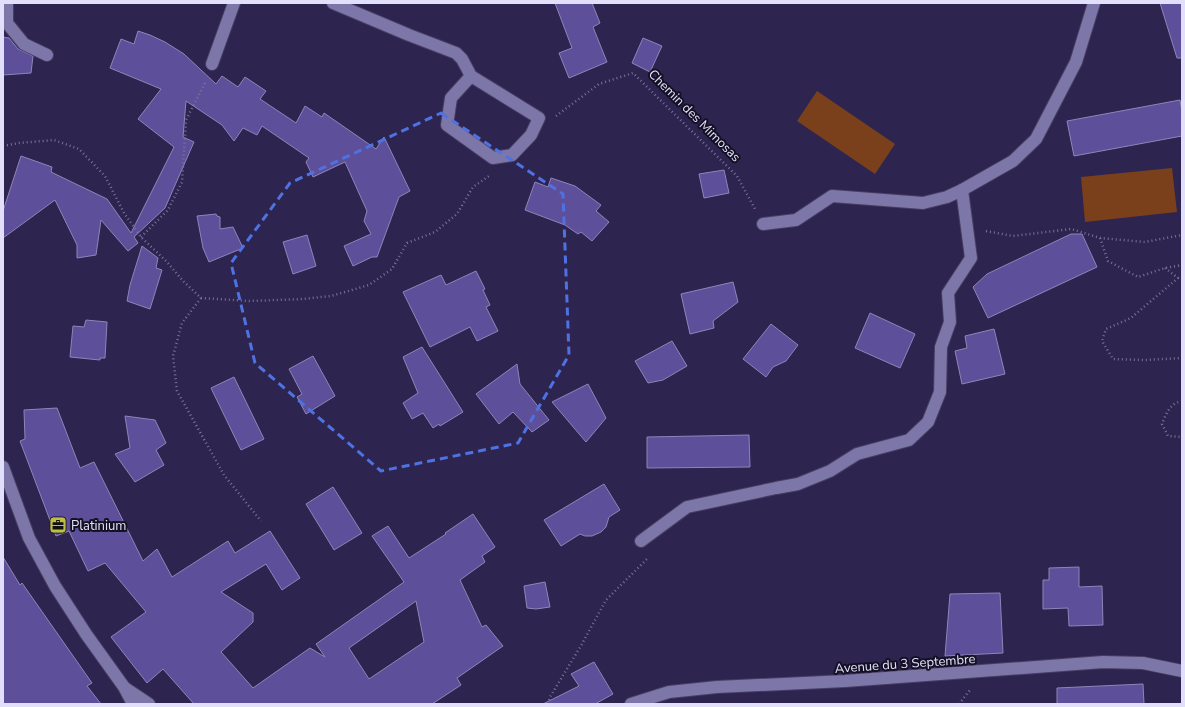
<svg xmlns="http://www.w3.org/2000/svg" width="1185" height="707" font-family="'Nunito Sans',sans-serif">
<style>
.green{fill:#7a401c}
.building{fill:#5e4f9a;stroke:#8d86b9;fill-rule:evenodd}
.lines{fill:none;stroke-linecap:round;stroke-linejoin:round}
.lane-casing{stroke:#473e63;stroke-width:14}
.street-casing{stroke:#473e63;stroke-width:14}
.secondary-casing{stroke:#473e63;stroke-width:14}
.path{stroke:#7a7498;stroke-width:2.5;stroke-dasharray:1 3;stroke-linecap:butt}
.lane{stroke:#7d76a8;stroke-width:12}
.street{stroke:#7d76a8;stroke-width:12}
.secondary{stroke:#7d76a8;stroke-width:12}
.marked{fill:none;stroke:#4e72e1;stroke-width:3;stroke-dasharray:8 5;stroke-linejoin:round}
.labels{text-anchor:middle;stroke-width:4;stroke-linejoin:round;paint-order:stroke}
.street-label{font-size:13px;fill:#e2dffb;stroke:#151124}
.poi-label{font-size:13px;fill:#e2dffb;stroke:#151124;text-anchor:start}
</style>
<rect width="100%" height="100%" fill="#2d244f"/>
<g class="green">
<polygon points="817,91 895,144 875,174 797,121"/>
<polygon points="1172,168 1177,212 1085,222 1081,177"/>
</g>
<g class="building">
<polygon points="555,3 592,3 600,23 593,27 607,62 569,78 559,53 572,48"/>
<polygon points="1160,3 1182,3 1182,58 1177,58"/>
<polygon points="138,31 150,35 165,42 184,54 216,84 222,76 238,87 245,77 266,91 260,99 296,123 305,106 322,117 324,113 376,149 384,137 410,191 399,197 377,257 372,257 353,266 344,246 371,234 364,221 367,211 345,162 313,177 306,162 309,158 262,126 257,135 243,128 234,141 222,125 186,101 183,137 194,142 165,208 134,237 138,243 128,251 101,220 96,255 77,258 77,245 55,200 3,238 3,211 21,156 52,167 51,172 107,199 131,233 174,147 138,119 161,89 110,68 121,39 134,44"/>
<polygon points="3,37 9,38 18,49 33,56 31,73 3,75"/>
<polygon points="643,38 662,46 650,72 632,63"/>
<polygon points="1180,100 1182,112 1182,136 1074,156 1067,121"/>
<polygon points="724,170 729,193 704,198 699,174"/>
<polygon points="551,178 575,186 601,205 596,211 609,222 592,241 581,232 578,234 565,225 525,210 535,182 548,187"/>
<polygon points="216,214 217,216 220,217 220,229 233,227 243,248 209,262 203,248 197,216"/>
<polygon points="1071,234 1082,234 1097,267 988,318 973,287 987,274"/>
<polygon points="307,235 316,266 293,274 283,242"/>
<polygon points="142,246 158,258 156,268 162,270 150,309 127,301 130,285"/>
<polygon points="476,271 485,289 483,290 490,305 486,307 498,331 477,341 470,327 430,347 403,292 441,275 446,285"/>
<polygon points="733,282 738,302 713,321 714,328 690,334 681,294"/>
<polygon points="870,313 915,334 900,368 855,348"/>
<polygon points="86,320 107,322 105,358 100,358 100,360 70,357 73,326 84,327"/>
<polygon points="771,324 798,345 786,361 773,367 766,377 743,359"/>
<polygon points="994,329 1005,374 962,384 955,351 967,348 965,336"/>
<polygon points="672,341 687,366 663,380 648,383 635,361"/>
<polygon points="422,347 463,412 440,426 439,424 433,428 423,413 412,419 403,403 418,393 403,357"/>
<polygon points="313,356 335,396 306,414 297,397 302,394 289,369"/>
<polygon points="517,364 520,384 549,420 532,432 513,412 499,424 476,394"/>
<polygon points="234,377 264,439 241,450 211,388"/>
<polygon points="588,384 606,418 586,442 552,402"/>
<path d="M57 408 80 468 94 462 143 561 157 549 172 577 228 541 235 553 270 531 300 578 282 590 266 564 221 592 253 613V622L221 652 253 688 310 648 325 657 316 644 404 582 372 536 388 526 409 558 446 534 445 533 473 514 495 547 482 556 485 562 460 580 482 627 486 625 503 646 457 678 461 685 432 704H194L163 669 147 683 111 637 146 612 105 563 88 571 69 531 56 536 20 441 25 439 24 410ZM416 601 424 642 369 679 349 648Z"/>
<polygon points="125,416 155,420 166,443 156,450 164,465 135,482 115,454 130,448"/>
<polygon points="749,435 750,467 647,468 647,437"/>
<polygon points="604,484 620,510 609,517 606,527 601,532 592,536 585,536 580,534 561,546 544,520"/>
<polygon points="333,487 362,533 334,550 306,504"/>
<polygon points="3,557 20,585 22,583 92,683 87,686 101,704 3,704"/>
<polygon points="1079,567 1079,587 1102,586 1103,625 1069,626 1068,608 1043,609 1043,580 1049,580 1049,568"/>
<polygon points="545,582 550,607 536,609 527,608 524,586"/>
<polygon points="1000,593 1003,653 945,656 950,594"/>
<polygon points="594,662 613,694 595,704 543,704 579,686 571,674"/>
<polygon points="1143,684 1144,704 1057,704 1057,688"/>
</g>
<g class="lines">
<g class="lane-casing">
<g id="lane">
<polyline points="7,3 7,23 24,44 47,55"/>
<polyline points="212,64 234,3"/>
<polyline points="763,224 796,220 832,196 923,203 947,197 962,190 1013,161 1036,139 1076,62 1094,3"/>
<polyline points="641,541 687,507 776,488 798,484 830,471 857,454 909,440 928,422 940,392 941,347 950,322 948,293 971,258 962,190"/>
</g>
</g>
<g class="street-casing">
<polyline id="street" points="333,3 409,35 456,53 462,59 471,76 539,118 531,135 512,155 493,158 447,125 451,98 471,76"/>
</g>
<g class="secondary-casing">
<g id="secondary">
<polyline points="3,467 29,538 55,586 86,634 124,687 133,704"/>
<polyline points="125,688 149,704"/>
<polyline points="631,704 669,692 717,687 845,681 1103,662 1143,663 1182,671"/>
</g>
</g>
<g class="path">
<polyline points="556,116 599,84 633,73 737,176 755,209"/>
<polyline points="3,146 19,143 54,140 79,149 105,176 124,213 141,237 167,262 184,282 201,298 249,301 303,299 331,296 369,285 392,269 407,243 435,232 457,214 473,187 489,176"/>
<polyline points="986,231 1013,236 1071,229 1100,238 1145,242 1182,235"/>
<polyline points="141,237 168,210 182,182 186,120 206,81"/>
<polyline points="1100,238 1108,261 1138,277 1165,268 1182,265"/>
<polyline points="1165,268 1178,278 1131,318 1106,329 1102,341 1113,359 1145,360 1182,358"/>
<polyline points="201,298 182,323 173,356 177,391 224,475 261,521"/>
<path d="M1182 401C1170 403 1166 414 1162 424L1168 436 1182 437"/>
<polyline points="548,704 550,697 582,644 606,600 647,559"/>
<polyline points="959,704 970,690"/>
</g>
<use href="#lane" class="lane"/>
<use href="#street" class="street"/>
<use href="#secondary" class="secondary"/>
</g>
<path class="marked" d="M441 113 563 194 569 355 518 443 381 471 255 363 231 263 290 183Z"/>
<defs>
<g id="office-square" transform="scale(0.9)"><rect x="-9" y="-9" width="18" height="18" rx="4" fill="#bdbf43" stroke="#151124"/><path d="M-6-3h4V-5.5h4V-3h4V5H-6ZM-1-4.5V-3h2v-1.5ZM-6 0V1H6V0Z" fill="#111"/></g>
</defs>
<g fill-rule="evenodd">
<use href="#office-square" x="58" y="525"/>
</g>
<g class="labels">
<g class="street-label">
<text transform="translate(695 115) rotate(45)" y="5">Chemin des Mimosas</text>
<text transform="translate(905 663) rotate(-4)" y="5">Avenue du 3 Septembre</text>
</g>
<g class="poi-label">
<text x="71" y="530">Platinium</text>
</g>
</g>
<rect width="1185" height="707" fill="none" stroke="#e2dffb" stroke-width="8"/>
</svg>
